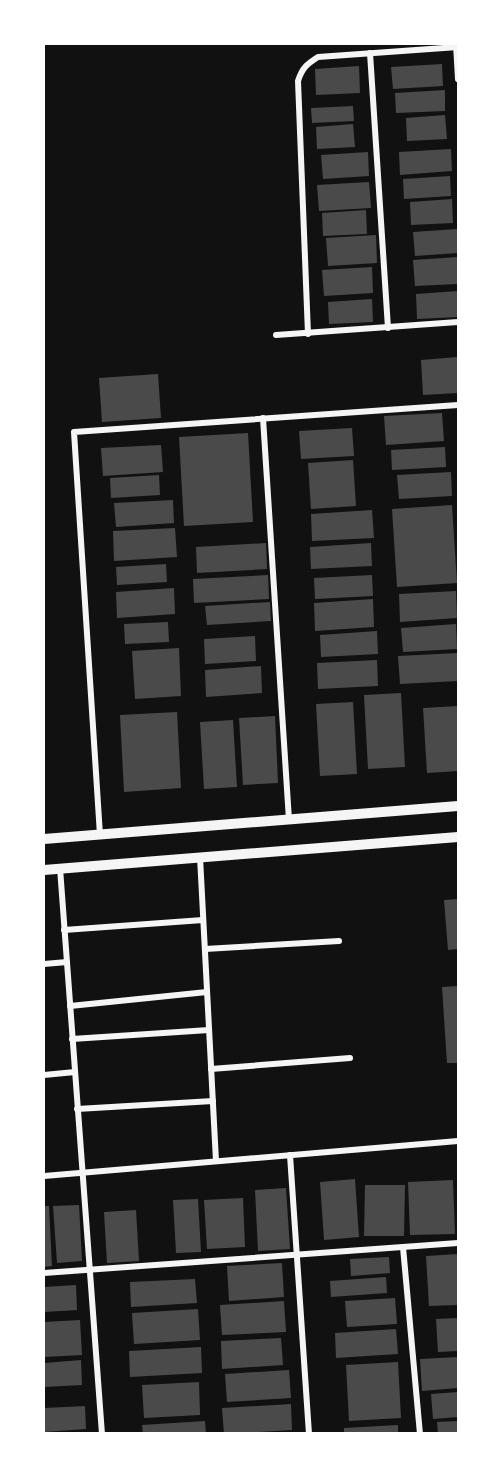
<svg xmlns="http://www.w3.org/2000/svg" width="502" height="1477" font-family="Literata,serif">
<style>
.building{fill:#4a4a4a}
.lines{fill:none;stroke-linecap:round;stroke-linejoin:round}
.minor{stroke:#f5f5f5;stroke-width:6}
.tertiary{stroke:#f5f5f5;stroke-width:10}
</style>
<rect width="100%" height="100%" fill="#111"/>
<g class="building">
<polygon points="442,64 443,86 393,89 391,67"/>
<polygon points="359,66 360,93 316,95 315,69"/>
<polygon points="445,90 445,111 396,113 395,93"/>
<polygon points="353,106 354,121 312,123 311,108"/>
<polygon points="445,115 447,139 407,141 406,118"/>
<polygon points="353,124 355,147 317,149 316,127"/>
<polygon points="451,149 452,171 400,175 399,152"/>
<polygon points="368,152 369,176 323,179 321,155"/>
<polygon points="450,176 451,196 404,199 403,179"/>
<polygon points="369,182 371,208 319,211 317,185"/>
<polygon points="452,199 453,223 411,225 410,202"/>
<polygon points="366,210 367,234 323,236 322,213"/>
<polygon points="457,229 458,253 415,256 413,232"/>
<polygon points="376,235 377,263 328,266 326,238"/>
<polygon points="458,257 458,284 415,286 413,260"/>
<polygon points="372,267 373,293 324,296 322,270"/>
<polygon points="458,291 458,317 417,319 416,294"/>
<polygon points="372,299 373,322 329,324 328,302"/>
<polygon points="458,357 458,393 423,395 421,360"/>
<polygon points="158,374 161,418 102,422 99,378"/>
<polygon points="442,413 444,441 386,445 384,416"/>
<polygon points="352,428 354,456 301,459 299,431"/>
<polygon points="248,433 253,522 184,526 179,437"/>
<polygon points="161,445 163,472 103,476 101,448"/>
<polygon points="445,447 446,467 392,470 391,450"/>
<polygon points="353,460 356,506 311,509 308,463"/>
<polygon points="451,472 452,496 399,499 397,475"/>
<polygon points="159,475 160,495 111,498 110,478"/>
<polygon points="173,500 174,523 116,527 114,503"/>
<polygon points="452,505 457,583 397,587 392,509"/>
<polygon points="372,510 374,538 312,541 311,514"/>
<polygon points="175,528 177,557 114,561 113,531"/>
<polygon points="266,543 267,569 197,573 196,547"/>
<polygon points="371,543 372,566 311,569 310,547"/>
<polygon points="166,564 167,582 117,585 116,567"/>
<polygon points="268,575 269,599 194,603 193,579"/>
<polygon points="372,575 373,596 315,599 314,578"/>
<polygon points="174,588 175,614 117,618 116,592"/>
<polygon points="456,591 457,618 400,622 399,594"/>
<polygon points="373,599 374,627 315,631 314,603"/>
<polygon points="270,602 271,621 207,625 205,606"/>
<polygon points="168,622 169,642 125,644 124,624"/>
<polygon points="456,624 457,649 403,652 401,628"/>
<polygon points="377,631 378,654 321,657 320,635"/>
<polygon points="255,636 256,661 205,664 204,639"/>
<polygon points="179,648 181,696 135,699 132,651"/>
<polygon points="458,653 458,681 400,684 398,656"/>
<polygon points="377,660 378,686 318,689 317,663"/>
<polygon points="261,666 262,693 206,697 205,670"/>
<polygon points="401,693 405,767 368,769 364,695"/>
<polygon points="353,702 357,774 320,776 316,704"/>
<polygon points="458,706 458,771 427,773 423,708"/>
<polygon points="177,712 181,788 124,792 120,715"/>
<polygon points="275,716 278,783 243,785 239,718"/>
<polygon points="233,720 237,787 204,789 200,722"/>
<polygon points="458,899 458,949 448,950 444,900"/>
<polygon points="458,986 458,1063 447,1063 442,987"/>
<polygon points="355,1179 359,1237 324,1240 320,1182"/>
<polygon points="453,1180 455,1234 410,1235 408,1182"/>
<polygon points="365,1185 405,1185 404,1236 364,1236"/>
<polygon points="286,1188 290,1249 258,1251 255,1190"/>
<polygon points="243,1198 245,1247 207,1249 204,1200"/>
<polygon points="198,1199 201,1252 176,1253 173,1200"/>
<polygon points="79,1205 82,1261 57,1263 53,1206"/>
<polygon points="44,1206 49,1206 52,1266 44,1267"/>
<polygon points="136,1210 139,1261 107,1263 104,1212"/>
<polygon points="458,1254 458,1305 429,1306 426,1256"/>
<polygon points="389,1257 390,1273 351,1276 350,1259"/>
<polygon points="282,1263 284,1297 229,1301 227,1266"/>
<polygon points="386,1277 387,1293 331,1297 330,1281"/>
<polygon points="195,1279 197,1303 131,1307 130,1282"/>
<polygon points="76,1285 77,1310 44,1312 44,1287"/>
<polygon points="395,1298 397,1324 347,1327 345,1301"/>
<polygon points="284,1301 286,1332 222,1335 220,1305"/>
<polygon points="198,1309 200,1340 134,1344 132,1313"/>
<polygon points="458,1318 458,1351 438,1352 436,1319"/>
<polygon points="80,1320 82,1355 44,1357 44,1322"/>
<polygon points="396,1329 398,1354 336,1358 335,1333"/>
<polygon points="281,1338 283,1365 222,1369 221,1341"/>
<polygon points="201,1347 202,1373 130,1377 129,1351"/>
<polygon points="458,1357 458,1388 422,1391 420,1359"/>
<polygon points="81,1360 82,1385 44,1387 44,1363"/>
<polygon points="398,1362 401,1418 349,1421 346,1365"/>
<polygon points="289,1370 291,1398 227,1402 225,1374"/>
<polygon points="199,1382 200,1415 144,1418 142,1385"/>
<polygon points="458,1392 458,1417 433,1419 431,1394"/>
<polygon points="291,1404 292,1430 224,1434 222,1408"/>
<polygon points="85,1406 86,1429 44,1432 44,1408"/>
<polygon points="205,1421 206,1434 143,1434 142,1425"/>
<polygon points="458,1421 458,1434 438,1434 437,1422"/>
<polygon points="398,1425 398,1434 344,1434 344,1428"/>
</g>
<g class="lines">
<g class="minor">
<polyline points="456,44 458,79"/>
<polyline points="370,53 388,328"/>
<path d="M308 334 298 81C302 68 307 64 318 57L458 47"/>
<polyline points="276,335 458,322"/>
<polyline points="263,418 289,820"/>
<polyline points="100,835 74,432 458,405"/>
<polyline points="200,857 216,1161"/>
<polyline points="60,868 102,1434"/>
<polyline points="64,930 203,920"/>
<polyline points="205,949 339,941"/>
<polyline points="44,964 67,962"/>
<polyline points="70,1006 207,992"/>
<polyline points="72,1039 209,1030"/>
<polyline points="211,1069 350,1058"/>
<polyline points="44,1075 75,1072"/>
<polyline points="77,1109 213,1101"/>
<polyline points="290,1155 309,1434"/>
<polyline points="44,1176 458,1141"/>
<polyline points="403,1247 420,1434"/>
<polyline points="44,1273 458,1243"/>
</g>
<g class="tertiary">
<polyline points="44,839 458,806"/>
<polyline points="44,870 458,837"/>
</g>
</g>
<rect width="502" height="1477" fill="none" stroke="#ffffff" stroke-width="90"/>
</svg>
